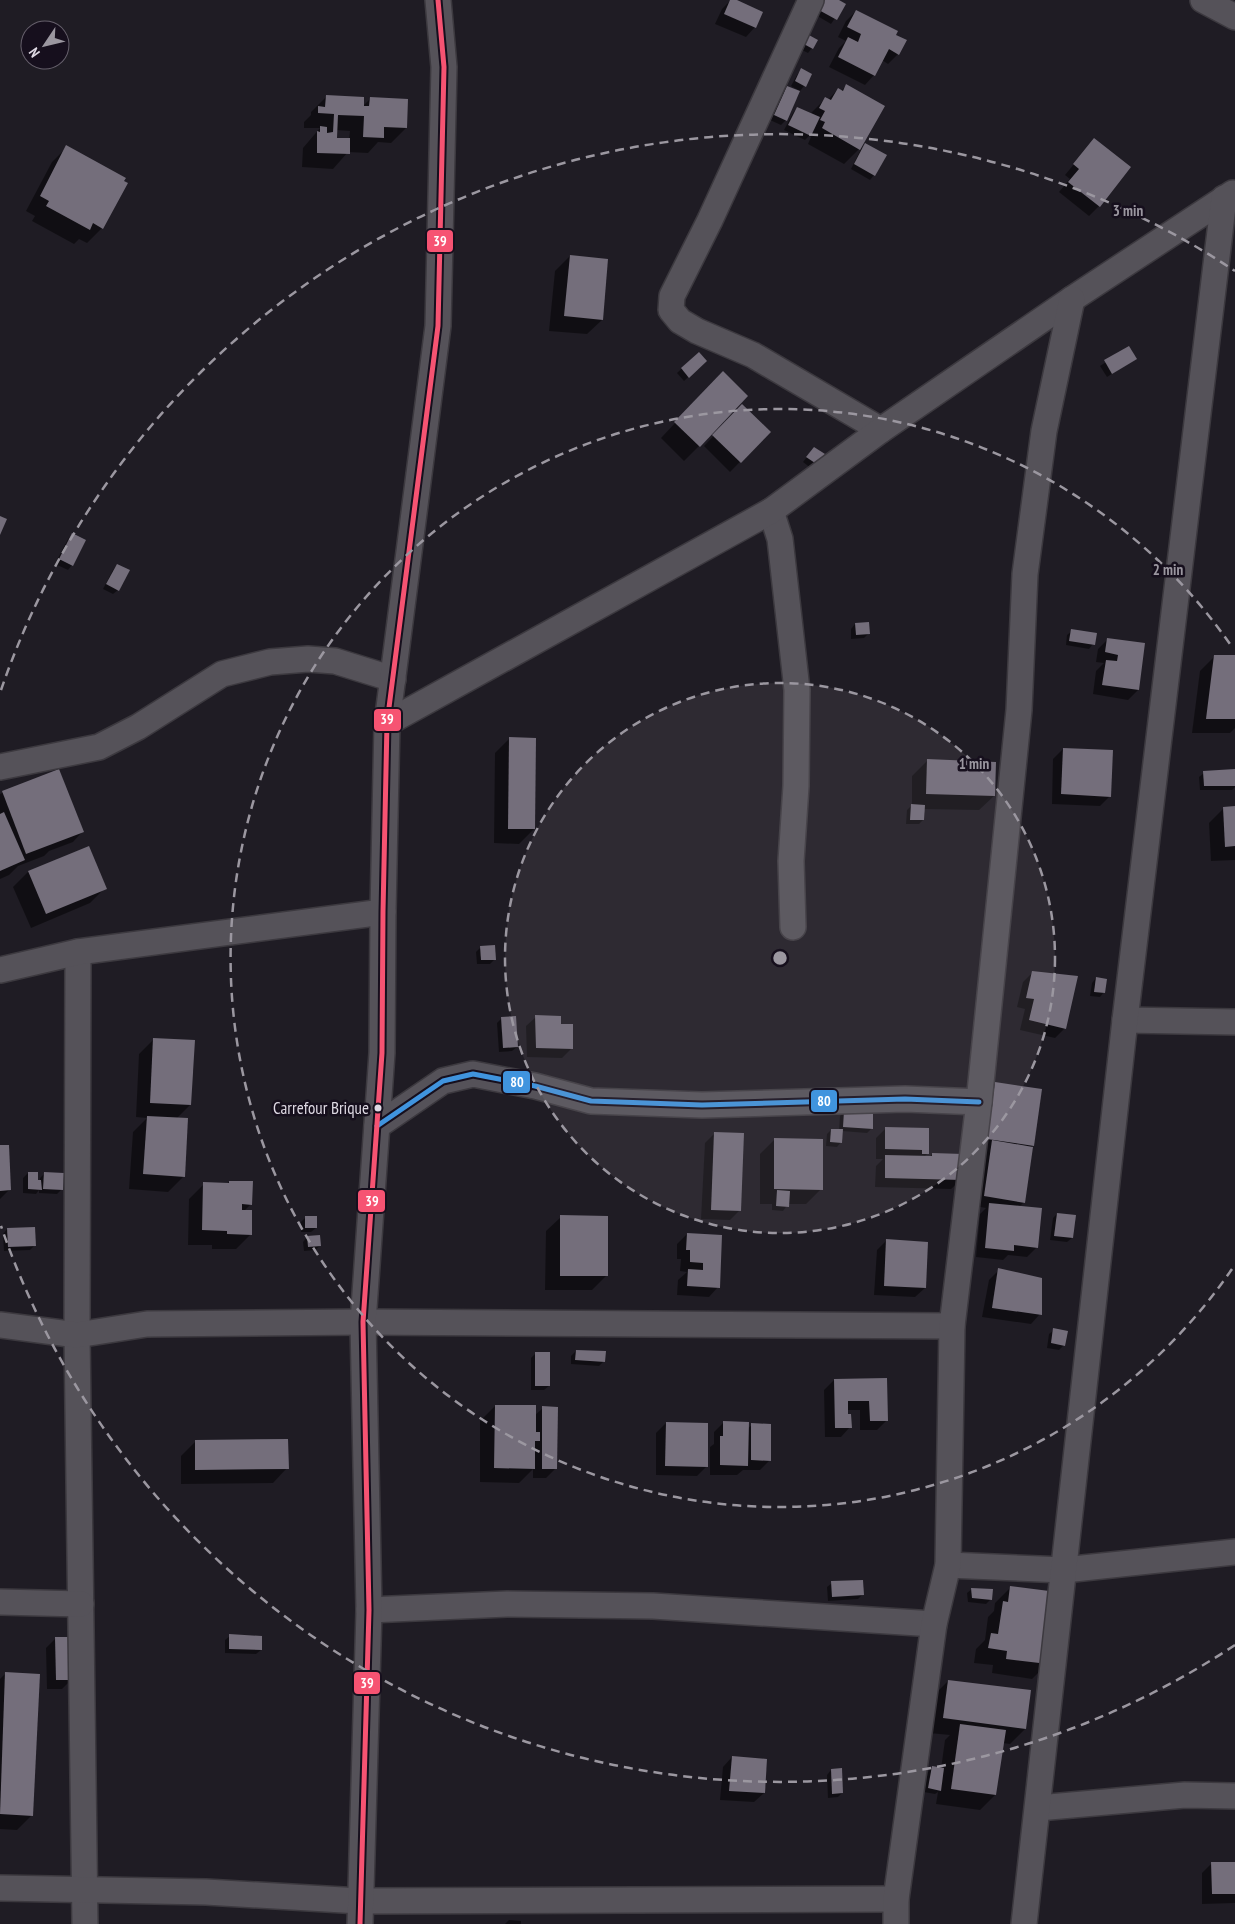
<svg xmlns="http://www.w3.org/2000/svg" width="1235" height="1924" font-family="'PT Sans Narrow',sans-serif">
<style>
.shadow{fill:#0007;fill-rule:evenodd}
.building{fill:#746e7b}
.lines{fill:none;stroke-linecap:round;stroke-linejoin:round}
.street-casing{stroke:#3c393f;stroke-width:28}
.street{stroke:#555259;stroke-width:25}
.bus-1-casing{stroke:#160f1d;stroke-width:9}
.bus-2-casing{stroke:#160f1d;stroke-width:9}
.bus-1{stroke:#4094de;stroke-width:5}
.bus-2{stroke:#f65372;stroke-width:5}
.ring{fill:none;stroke:#9b97a0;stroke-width:2.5;stroke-dasharray:9 6}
.bus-dot{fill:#ded9e3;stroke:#160f1d;stroke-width:2}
.labels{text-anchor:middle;stroke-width:5;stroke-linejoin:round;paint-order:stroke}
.bus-label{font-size:17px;fill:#ded9e3;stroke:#160f1d;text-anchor:end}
.centre{fill:#9b97a0;stroke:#160f1d;stroke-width:2.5}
.ring-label{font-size:15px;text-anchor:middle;font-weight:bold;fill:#9b97a0;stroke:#160f1d;stroke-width:5;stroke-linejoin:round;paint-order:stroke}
.line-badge{stroke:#160f1d;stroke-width:2}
.badge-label{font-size:14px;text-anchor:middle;font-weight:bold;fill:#fff}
</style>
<rect width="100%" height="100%" fill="#1f1c24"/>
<g class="shadow">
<polygon points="731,0 734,0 755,27 746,37 715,24 722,9"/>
<polygon points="836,0 844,5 831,24 814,14"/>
<polygon points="856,11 895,35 898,54 888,64 882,60 874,75 865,85 829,67 839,48 846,41 838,37 846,21"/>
<polygon points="803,40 812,48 808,53 798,48"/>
<polygon points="801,70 804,86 800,91 791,86 797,75"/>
<polygon points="846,86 859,149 844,164 808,144 811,137 809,136 805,140 784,130 793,113 797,108 811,113 825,99 828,100 838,89 841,91"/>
<polygon points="787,87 786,120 781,125 770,120 782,92"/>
<path d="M326 97 363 106 370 99 406 128 391 143 378 142 368 153 348 152 333 169 302 167 303 148 320 128H304V122L311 115V112ZM336 130 350 131 349 140 336 139Z"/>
<polygon points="1094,140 1099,206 1089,216 1059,192 1070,179 1065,175"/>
<polygon points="866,145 874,175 870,180 851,169 861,149"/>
<polygon points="67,147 102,228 87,243 79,239 74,244 32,221 35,216 26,211 52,162"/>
<polygon points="570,256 602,320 587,334 549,331 555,271"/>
<polygon points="1129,347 1135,359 1107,377 1100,366"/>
<polygon points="698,353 706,361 684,381 677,373"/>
<polygon points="708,388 699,446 684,461 661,438"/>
<polygon points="742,406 769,432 730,472 704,446"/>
<polygon points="814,448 823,455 812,469 803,462"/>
<polygon points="72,534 72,565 68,570 55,564 68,539"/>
<polygon points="117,565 118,590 113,594 103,589 113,570"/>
<polygon points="855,624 869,633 864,638 851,639 851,629"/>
<polygon points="1072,631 1093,644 1089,649 1066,645 1067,635"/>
<polygon points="1108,639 1144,644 1138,690 1128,700 1093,694 1096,671 1104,663 1096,662 1098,649"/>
<polygon points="1215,656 1235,656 1235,728 1230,733 1192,733 1200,671"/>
<polygon points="510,738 534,829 519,844 494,843 495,753"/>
<polygon points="1063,749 1110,796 1100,806 1052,804 1053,759"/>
<polygon points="927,761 994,796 979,810 924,809 923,820 919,824 906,824 907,810 912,805 912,776"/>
<polygon points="1235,771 1235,787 1232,790 1200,790 1199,777 1204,773"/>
<polygon points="36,779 82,832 73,842 49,851 44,856 18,866 9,875 0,879 0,794"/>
<polygon points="1235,807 1235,860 1211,861 1209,823 1224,808"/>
<polygon points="88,847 105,888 90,903 31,928 13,887 28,872"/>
<polygon points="481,947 495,959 490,964 477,964 476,952"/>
<polygon points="1032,973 1065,1028 1055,1038 1020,1030 1025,1009 1017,1007 1023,982"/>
<polygon points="1096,978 1104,992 1100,997 1090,996 1092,983"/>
<polygon points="536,1017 560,1025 572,1048 562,1058 527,1057 526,1026"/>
<polygon points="502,1018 517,1047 512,1051 499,1052 497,1023"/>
<polygon points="154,1039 190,1105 176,1119 183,1177 168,1192 129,1189 133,1132 147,1118 136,1117 139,1054"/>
<polygon points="996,1083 1033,1145 1031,1148 1024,1202 1019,1207 1037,1247 1027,1257 1008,1255 1003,1260 976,1257 980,1214 986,1208 975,1206 981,1098"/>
<polygon points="844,1112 872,1128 867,1133 842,1131 841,1142 837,1147 826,1146 827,1134 831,1130 839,1130 840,1116"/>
<polygon points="886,1128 928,1153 924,1157 929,1158 932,1154 961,1180 951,1189 875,1187 876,1166 883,1159 876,1159 876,1138"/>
<polygon points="715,1133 739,1211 730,1220 701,1219 705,1143"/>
<polygon points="775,1139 821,1189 806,1204 788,1204 783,1211 772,1210 772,1204 760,1204 760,1154"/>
<polygon points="0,1146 9,1190 0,1199"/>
<polygon points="28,1173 37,1181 40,1181 40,1178 45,1173 61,1190 57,1194 39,1193 39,1190 36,1194 23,1193 23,1178"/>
<polygon points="229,1182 251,1204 244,1211 251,1234 236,1249 212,1249 212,1245 188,1245 189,1199 204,1184 227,1184"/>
<polygon points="1057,1214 1072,1238 1067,1242 1050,1240 1053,1218"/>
<polygon points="306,1217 316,1228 311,1232 301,1232 301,1222"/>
<polygon points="561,1217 607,1275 592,1290 545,1290 546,1231"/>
<polygon points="7,1229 35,1245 30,1250 4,1251 3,1234"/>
<polygon points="687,1234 718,1287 709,1297 677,1295 678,1280 687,1272 680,1271 681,1259 677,1259 677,1244"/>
<polygon points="307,1237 320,1246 315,1250 304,1251 303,1242"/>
<polygon points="886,1241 925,1288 915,1297 874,1295 877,1250"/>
<polygon points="999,1270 1040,1314 1031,1324 982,1317 989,1280"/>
<polygon points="1054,1330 1064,1345 1059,1350 1047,1348 1049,1334"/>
<polygon points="576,1351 604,1361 599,1366 571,1364 571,1356"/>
<polygon points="536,1353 549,1386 544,1390 531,1390 531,1358"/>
<polygon points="886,1379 887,1420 877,1430 860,1430 860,1410 847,1410 850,1427 841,1437 825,1437 824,1390 834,1380"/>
<polygon points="495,1406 534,1416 543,1408 556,1468 546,1478 533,1478 533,1469 519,1483 480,1482 480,1421"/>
<polygon points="666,1423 707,1466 697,1476 656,1475 656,1433"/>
<polygon points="723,1423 747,1429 752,1425 770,1460 760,1470 743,1470 737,1475 710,1475 710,1447 714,1444 714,1432"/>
<polygon points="195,1442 287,1468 273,1483 181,1484 181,1456"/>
<polygon points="832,1583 862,1595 858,1599 828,1601 827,1587"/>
<polygon points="1010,1588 1047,1664 1032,1679 992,1673 993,1665 974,1663 976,1649 985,1640 988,1617 994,1611 995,1603"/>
<polygon points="972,1589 991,1599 986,1604 968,1602 967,1593"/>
<polygon points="230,1636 261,1650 256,1654 225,1653 225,1640"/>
<polygon points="56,1638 72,1679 62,1689 47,1689 46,1648"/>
<polygon points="6,1673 32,1815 17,1830 0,1829 0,1679"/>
<polygon points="948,1681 1025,1729 1010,1744 1003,1743 995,1795 980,1810 936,1804 938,1792 935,1794 924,1792 928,1772 932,1767 941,1769 945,1740 950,1735 929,1733 933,1696"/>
<polygon points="732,1757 764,1793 754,1802 720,1800 723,1767"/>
<polygon points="831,1770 842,1793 838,1797 828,1798 827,1775"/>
<polygon points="1212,1863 1235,1863 1235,1903 1202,1904 1202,1873"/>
<polygon points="509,1920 521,1921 521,1924 505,1924"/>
</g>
<g class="building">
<polygon points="730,0 737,0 763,12 756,28 724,14"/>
<polygon points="823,0 839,0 846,4 837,20 817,9"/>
<polygon points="856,10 898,31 896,35 907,40 899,55 889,49 875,76 838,57 848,37 858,42 861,34 847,27"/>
<polygon points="807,34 818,40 813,49 802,43"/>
<polygon points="801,68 812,74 806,87 795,81"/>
<polygon points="846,84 885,106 860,150 822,128 825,122 820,120 825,111 819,108 825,97 831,100 838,88 843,91"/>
<polygon points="787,86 800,91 787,121 774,115"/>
<polygon points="326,95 364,97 364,106 369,106 370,97 408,99 407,128 384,127 384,138 363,137 364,116 338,115 337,138 350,138 350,154 317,153 317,131 320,132 320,126 327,127 327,133 333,132 334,114 318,113 318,106 325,107"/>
<polygon points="797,107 820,117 811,136 788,125"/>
<polygon points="1094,138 1131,167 1100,207 1068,182 1079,169 1073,164"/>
<polygon points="865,143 887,155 875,176 854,164"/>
<polygon points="66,145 126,178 124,181 128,183 103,229 93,223 90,230 46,206 49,201 40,196"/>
<polygon points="570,255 608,259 603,320 564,316"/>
<polygon points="1129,346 1137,359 1112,374 1104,360"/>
<polygon points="699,352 707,361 689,378 681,368"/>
<polygon points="723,371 748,396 700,447 674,422"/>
<polygon points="742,404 771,432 741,463 712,435"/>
<polygon points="814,447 825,454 818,465 806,457"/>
<polygon points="0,516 7,519 0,535"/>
<polygon points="72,533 86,540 73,566 59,559"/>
<polygon points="117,564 130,570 119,591 106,584"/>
<polygon points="869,622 870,634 856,635 855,623"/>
<polygon points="1071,629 1097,633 1095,645 1069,641"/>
<polygon points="1107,638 1145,643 1139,690 1102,685 1106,660 1117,661 1118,655 1105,652"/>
<polygon points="1214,655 1235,655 1235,719 1206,719"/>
<polygon points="509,737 536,738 535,829 508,829"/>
<polygon points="1063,748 1113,750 1111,797 1061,794"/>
<polygon points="927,759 996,762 995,796 926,794"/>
<polygon points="59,769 84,832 26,854 2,791"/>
<polygon points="1235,769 1235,786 1204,786 1203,771"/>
<polygon points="911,804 925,805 924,820 910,820"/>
<polygon points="1235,806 1235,846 1225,847 1223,807"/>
<polygon points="4,812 25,860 0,871 0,814"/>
<polygon points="89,846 107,889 46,914 28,871"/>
<polygon points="495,945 496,960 481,960 480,946"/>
<polygon points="1032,971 1078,976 1066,1029 1029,1020 1034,999 1026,998"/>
<polygon points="1096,977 1107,979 1105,993 1094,992"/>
<polygon points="535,1015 561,1016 561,1024 573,1024 573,1049 536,1048"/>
<polygon points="516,1016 518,1047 503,1048 501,1017"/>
<polygon points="153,1038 195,1040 191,1105 150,1103"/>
<polygon points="995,1082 1042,1089 1034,1146 987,1139"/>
<polygon points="844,1111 873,1112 873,1129 843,1127"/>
<polygon points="147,1116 188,1118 185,1177 143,1174"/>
<polygon points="885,1127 929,1128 929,1154 922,1154 922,1150 885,1149"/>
<polygon points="831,1129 843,1129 842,1143 830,1142"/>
<polygon points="714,1132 744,1133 741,1211 711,1210"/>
<polygon points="774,1138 823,1139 823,1190 774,1189"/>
<polygon points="992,1140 1033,1147 1025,1203 984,1196"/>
<polygon points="0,1145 9,1145 11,1190 0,1191"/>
<polygon points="932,1153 963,1154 962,1180 885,1178 885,1155 932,1156"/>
<polygon points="28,1172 38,1172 38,1180 41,1180 42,1190 28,1189"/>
<polygon points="44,1172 64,1173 63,1190 43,1189"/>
<polygon points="229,1181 253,1181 252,1205 242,1204 242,1210 252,1210 252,1235 227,1234 227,1231 202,1230 203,1182 229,1183"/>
<polygon points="777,1190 790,1191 789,1207 776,1206"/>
<polygon points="989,1203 1042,1208 1038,1248 1014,1245 1014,1251 985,1248"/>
<polygon points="1057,1213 1076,1215 1073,1238 1054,1236"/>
<polygon points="560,1215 608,1216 608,1276 560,1276"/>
<rect x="305" y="1216" width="12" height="12"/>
<polygon points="35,1227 36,1246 8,1247 7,1228"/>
<polygon points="687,1233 722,1235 720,1288 687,1286 688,1269 703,1270 703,1263 690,1262 690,1250 686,1250"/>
<polygon points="320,1235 321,1246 308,1247 307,1236"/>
<polygon points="886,1239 928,1242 926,1288 884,1286"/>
<polygon points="998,1268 1042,1278 1042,1315 992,1308"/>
<polygon points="1053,1328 1068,1331 1065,1346 1051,1343"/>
<polygon points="576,1350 606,1351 605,1362 575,1360"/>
<rect x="535" y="1352" width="15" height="34"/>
<polygon points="887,1378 888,1421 870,1421 869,1401 848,1401 848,1414 851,1414 852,1428 835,1428 834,1379"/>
<polygon points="495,1405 536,1405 536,1432 540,1432 540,1441 535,1441 535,1469 494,1468"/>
<polygon points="542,1406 558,1407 557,1469 542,1469"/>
<polygon points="723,1421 749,1422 748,1466 720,1465 720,1436 723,1436"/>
<polygon points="666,1422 708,1423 708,1467 665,1466"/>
<polygon points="751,1423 771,1424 771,1461 751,1460"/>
<polygon points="288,1439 289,1469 195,1470 195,1440"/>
<polygon points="863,1580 864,1595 832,1597 831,1581"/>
<polygon points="1010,1586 1057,1592 1048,1664 1006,1659 1007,1651 988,1648 991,1633 998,1634 1003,1601 1008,1602"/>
<polygon points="971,1588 993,1589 992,1600 972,1598"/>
<polygon points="229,1634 262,1636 262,1650 229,1649"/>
<polygon points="55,1637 72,1637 73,1680 56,1680"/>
<polygon points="5,1672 40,1674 33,1816 0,1814"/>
<polygon points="948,1680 1031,1690 1026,1729 943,1718"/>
<polygon points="960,1724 1006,1730 996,1795 951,1789"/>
<polygon points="732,1756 767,1759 765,1793 729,1791"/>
<polygon points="932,1766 944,1768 941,1791 928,1788"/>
<polygon points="842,1768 843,1793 832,1794 831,1769"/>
<polygon points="1211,1862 1235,1862 1235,1894 1212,1894"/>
</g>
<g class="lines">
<g class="street-casing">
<g id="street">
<polyline points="811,0 710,220 672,296 671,310 680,321 697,331 753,355 881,430"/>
<polyline points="1203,0 1235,17"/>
<polyline points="771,511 780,539 797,690 796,786 791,861 793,927"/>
<polyline points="387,723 771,511 881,430 1072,299 1233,193"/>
<polyline points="0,767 99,747 138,727 222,674 270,662 308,659 335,661 393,679"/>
<polyline points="78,952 77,1335 85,1924"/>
<polyline points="0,970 78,952 383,912"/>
<polyline points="1125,1020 1235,1022"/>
<polyline points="377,1126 443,1081 473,1074 535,1086 591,1101 702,1105 905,1099 979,1102"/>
<polyline points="0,1325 77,1335 147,1324 363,1322 952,1326"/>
<polyline points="948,1565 1064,1570 1235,1552"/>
<polyline points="0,1602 81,1604"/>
<polyline points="369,1610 507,1604 653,1606 934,1624"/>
<polyline points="1038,1808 1185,1795 1235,1796"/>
<polyline points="0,1888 206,1892 360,1901 896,1899"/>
<polyline points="360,1924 369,1610 363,1322 382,1053 383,912 387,723 438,326 444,67 438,0"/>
<polyline points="896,1924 896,1899 934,1624 948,1565 952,1326 979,1102 1019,710 1025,574 1044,431 1072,299"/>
<polyline points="1024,1924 1125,1020 1224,198"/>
</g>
</g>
<use href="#street" class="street"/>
<g class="bus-1-casing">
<polyline id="bus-1" points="377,1126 443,1081 473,1074 535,1086 591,1101 702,1105 905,1099 979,1102"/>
</g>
<g class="bus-2-casing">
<polyline id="bus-2" points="360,1924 369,1610 363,1322 382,1053 383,912 387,723 438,326 444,67 438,0"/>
</g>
<use href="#bus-1" class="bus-1"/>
<use href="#bus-2" class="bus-2"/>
</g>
<circle cx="780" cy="958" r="275" fill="#9b97a0" fill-opacity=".12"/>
<g class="ring">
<circle cx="780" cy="958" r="275"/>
<path d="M1232 1269A549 549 0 1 1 1232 647"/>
<path d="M1235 1645A824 824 0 0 1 1 1226M1 690A824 824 0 0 1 1235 271"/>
</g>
<circle class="bus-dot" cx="378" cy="1108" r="4.5"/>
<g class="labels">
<g class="bus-label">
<text x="369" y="1114">Carrefour Brique</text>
</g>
</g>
<circle cx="780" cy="958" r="8" class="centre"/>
<g class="ring-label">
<text x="1128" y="216">3 min</text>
<text x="1168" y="575">2 min</text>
<text x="974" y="769">1 min</text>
</g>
<g class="line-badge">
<rect x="426" y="229" width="28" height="24" rx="5" fill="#f65372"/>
<rect x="373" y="708" width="29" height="24" rx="5" fill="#f65372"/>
<rect x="502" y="1070" width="29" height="24" rx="5" fill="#4094de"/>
<rect x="810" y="1089" width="28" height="24" rx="5" fill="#4094de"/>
<rect x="357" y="1189" width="29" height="24" rx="5" fill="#f65372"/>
<rect x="353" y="1671" width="28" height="24" rx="5" fill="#f65372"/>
</g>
<g class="badge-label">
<text x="440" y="246">39</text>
<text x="387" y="724">39</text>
<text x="517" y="1087">80</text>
<text x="824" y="1106">80</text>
<text x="372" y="1206">39</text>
<text x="367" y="1688">39</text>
</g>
<g transform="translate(45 45) rotate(235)"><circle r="24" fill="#160f1d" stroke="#66606c"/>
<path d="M0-4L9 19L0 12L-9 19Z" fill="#9b97a0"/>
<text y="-8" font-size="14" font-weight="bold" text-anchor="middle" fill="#ded9e3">N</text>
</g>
</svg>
